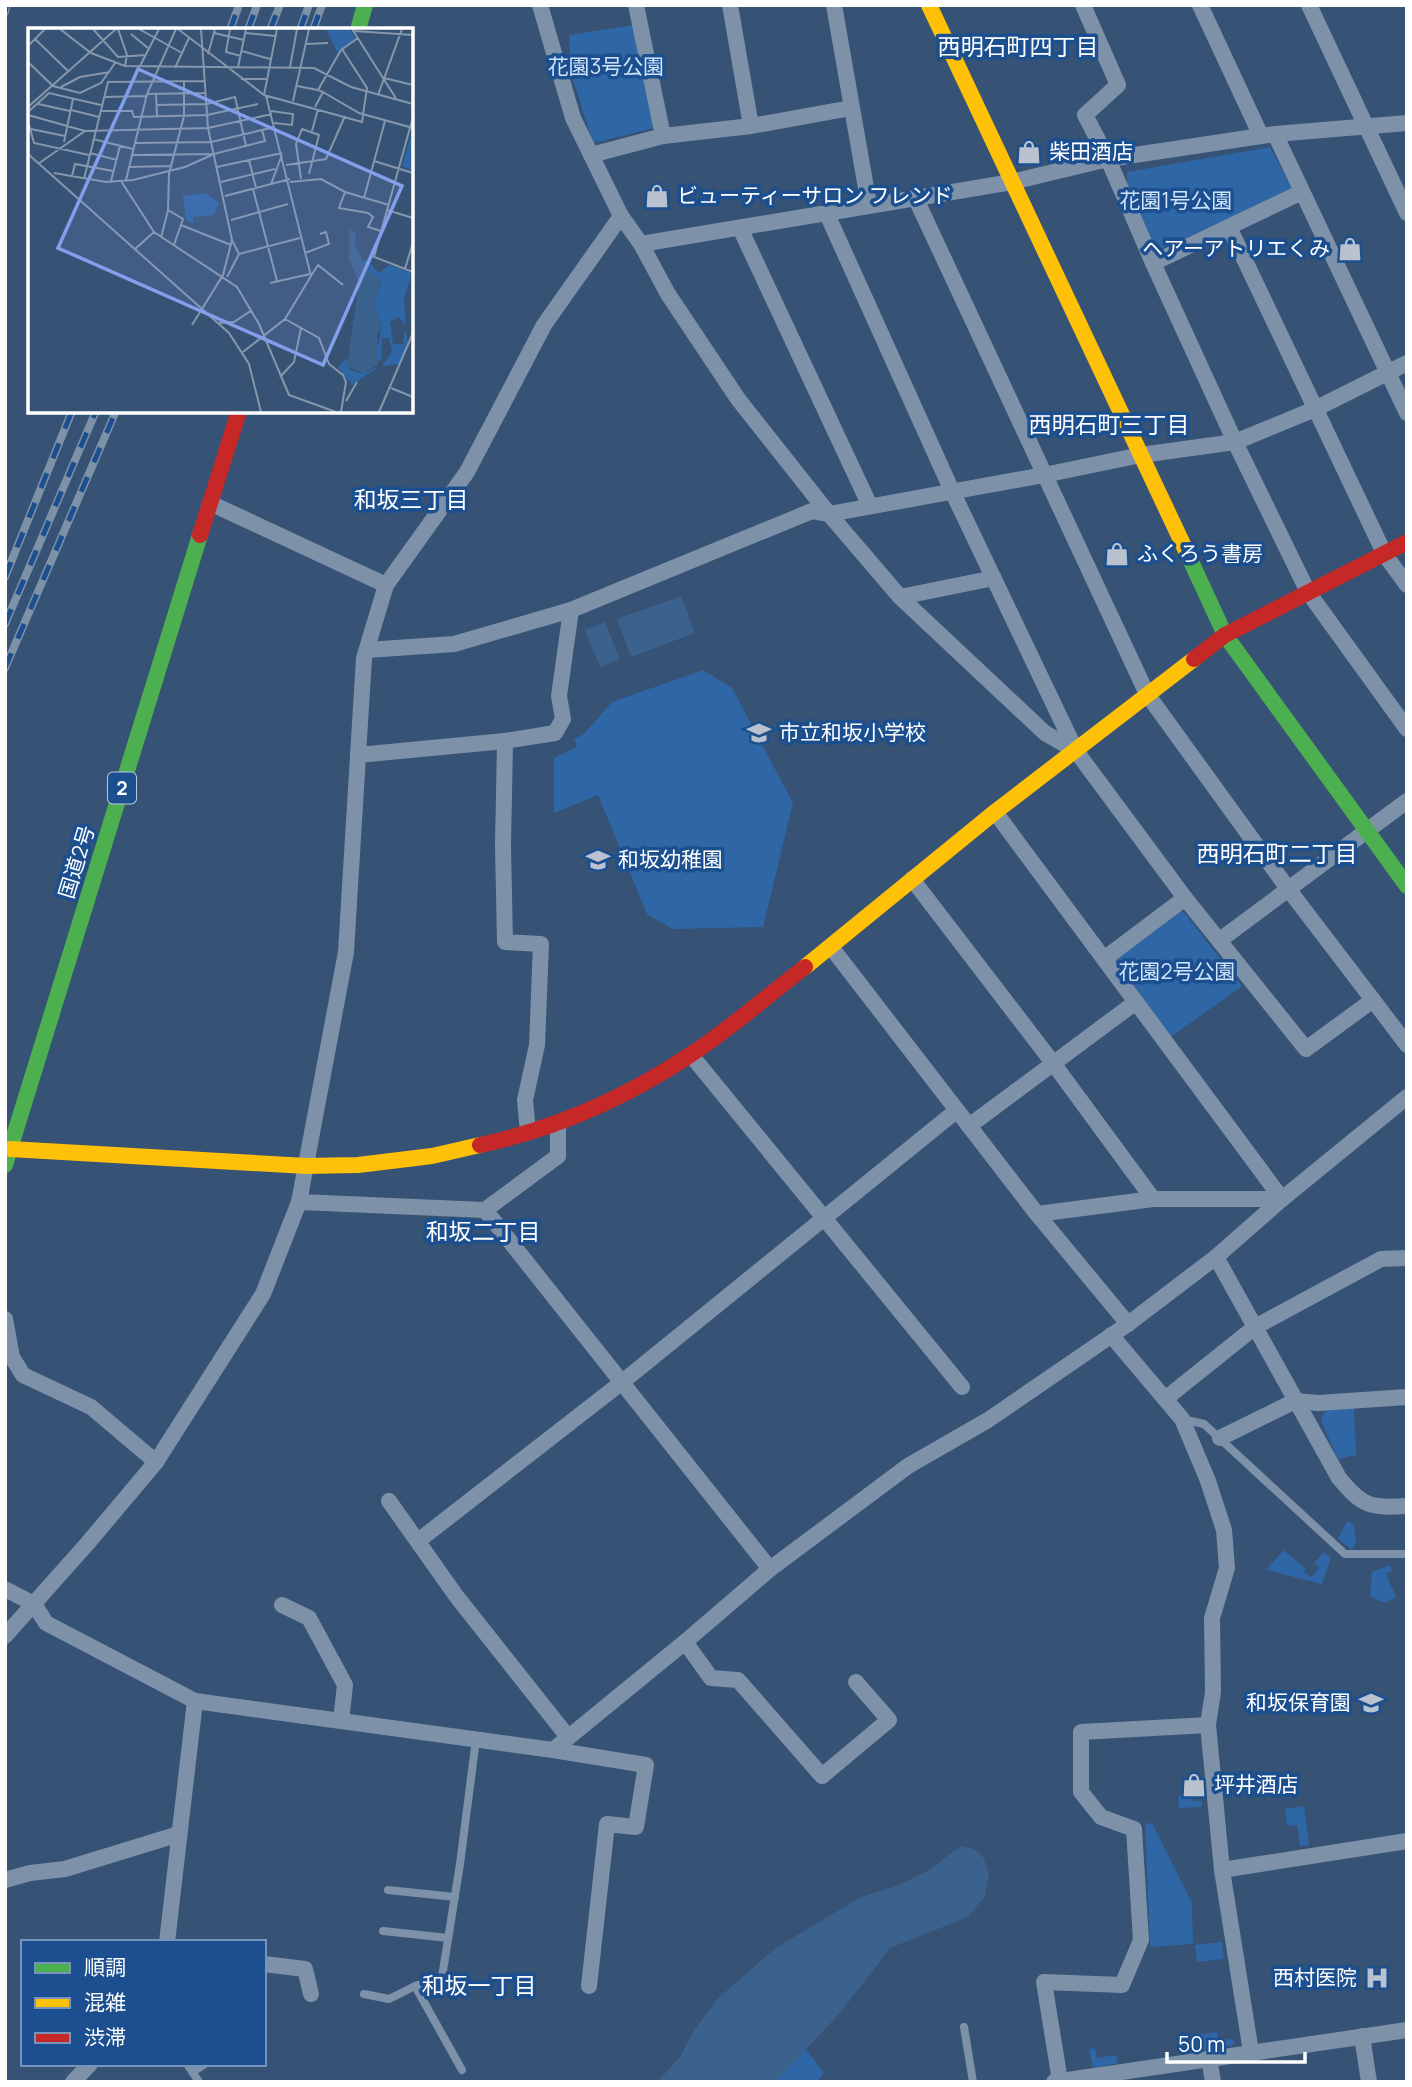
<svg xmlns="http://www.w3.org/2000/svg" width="1412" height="2087" font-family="Manrope,'Noto Sans JP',sans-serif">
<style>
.green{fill:#2f66a5}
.water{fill:#3b618d}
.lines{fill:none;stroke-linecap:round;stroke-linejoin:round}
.lane{stroke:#7d92a8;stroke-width:8}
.street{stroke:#7d92a8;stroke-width:16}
.fast{stroke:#4caf50;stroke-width:16}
.slow{stroke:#ffc107;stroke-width:16}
.jam{stroke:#c62828;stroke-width:16}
.rail-casing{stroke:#7e92a7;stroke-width:8}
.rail{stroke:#1b4f8f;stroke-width:5;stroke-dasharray:16;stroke-linecap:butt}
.labels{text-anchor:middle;stroke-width:7;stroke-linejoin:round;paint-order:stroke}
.shield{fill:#1b4f8f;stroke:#bbcadd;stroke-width:2}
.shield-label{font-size:19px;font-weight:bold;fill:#fff}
.park-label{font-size:21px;fill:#cfe3fa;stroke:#1b4f8f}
.poi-label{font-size:21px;fill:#fff;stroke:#1b4f8f;text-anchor:start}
.street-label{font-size:21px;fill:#fff;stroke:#1b4f8f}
.neighbourhood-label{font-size:23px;fill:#fff;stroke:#1b4f8f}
.inset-road{fill:none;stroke:#8697ac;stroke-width:2}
.view{fill:#839eea;fill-opacity:0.15;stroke:#839eea;stroke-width:3.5}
.inset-edge{fill:none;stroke:#fff;stroke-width:3.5}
</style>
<rect width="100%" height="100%" fill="#365274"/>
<g class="green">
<polygon points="634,25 654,128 593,143 571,73 569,35"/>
<polygon points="1270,147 1293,190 1156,251 1127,183 1127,172"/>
<polygon points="703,670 732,688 793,803 763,927 673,929 647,914 598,795 554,813 554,758 577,747 574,739 584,734 612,702"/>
<polygon points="1182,910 1242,986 1171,1037 1115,960"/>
<polygon points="1354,1408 1356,1455 1338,1459 1321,1421 1326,1409"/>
<polygon points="1347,1521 1354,1525 1356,1542 1352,1550 1338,1539"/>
<polygon points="1284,1550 1306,1569 1304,1572 1312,1577 1319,1567 1314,1563 1324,1552 1331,1558 1322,1584 1266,1570"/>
<polygon points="1390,1565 1392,1571 1386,1574 1396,1597 1386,1603 1370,1597 1372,1572"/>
<polygon points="1191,1795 1192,1801 1202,1801 1202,1807 1179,1808 1178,1796"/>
<polygon points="1304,1806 1309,1845 1300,1846 1297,1825 1287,1826 1285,1809"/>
<polygon points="1152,1823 1192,1903 1193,1944 1150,1947 1145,1824"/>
<polygon points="1222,1942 1224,1959 1197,1962 1195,1945"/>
<polygon points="1217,2032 1218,2040 1233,2039 1234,2045 1198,2050 1196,2035"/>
<polygon points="805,2048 824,2073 817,2082 775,2082"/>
<polygon points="1095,2048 1097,2058 1116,2055 1118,2063 1093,2068 1089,2049"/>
</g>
<g class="water">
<polygon points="681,596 695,633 631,657 617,619"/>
<polygon points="605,622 620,659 600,667 585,630"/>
<polygon points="960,1846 974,1849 984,1858 989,1876 985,1896 968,1917 890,1948 841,2012 775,2082 657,2082 680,2057 694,2030 717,1999 777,1947 861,1897 897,1886 931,1869"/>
</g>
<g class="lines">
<g class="lane">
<polyline points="1182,1419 1204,1424 1345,1554 1407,1554"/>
<polyline points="388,1890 455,1897"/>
<polyline points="383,1931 448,1938"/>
<polyline points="415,1986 462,2070"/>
<polyline points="364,1994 389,1999 415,1986 442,1977 460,1864 476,1739"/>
<polyline points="964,2027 973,2082"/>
<polyline points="187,2064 199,2082"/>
<polyline points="193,2072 205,2064"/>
</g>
<g class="street">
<polyline points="540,5 573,118 621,216 641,244 668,294 738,399 829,514 900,597 1045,733 1076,751"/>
<polyline points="636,5 663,136"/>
<polyline points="730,5 751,126"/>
<polyline points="834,5 869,205"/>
<polyline points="1083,5 1118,85 1085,115 1108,159 1153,263 1235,442 1308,592 1407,729"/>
<polyline points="1200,5 1261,136"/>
<polyline points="1309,5 1407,213"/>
<polyline points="1275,134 1407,413"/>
<polyline points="591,155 663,136 751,126 851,108"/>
<polyline points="915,197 1147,694 1289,890 1373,1000"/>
<polyline points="827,214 952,491 1076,751 1185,898 1306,1049 1373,1000 1407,1045"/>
<polyline points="1229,227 1385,555 1407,585"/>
<polyline points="740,228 870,506"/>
<polyline points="641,244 1012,182 1108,159 1275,134 1407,123"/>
<polyline points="1153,263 1302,192"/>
<polyline points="210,503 386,585"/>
<polyline points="900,597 994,578"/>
<polyline points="367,650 454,644 571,610"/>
<polyline points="505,741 503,846 505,942 541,944 537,1045 525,1100 528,1132"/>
<polyline points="358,755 505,741 555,733 563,719 559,696 571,610 812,511 829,514 1044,475 1141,455 1235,442 1315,409 1407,363"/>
<polyline points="995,812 1282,1199"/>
<polyline points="912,879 1053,1063 1153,1199"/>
<polyline points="1220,940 1407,801"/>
<polyline points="831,947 1037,1214 1128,1324"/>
<polyline points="1104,959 1185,898"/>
<polyline points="691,1055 962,1387"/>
<polyline points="558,1123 558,1156 485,1210 770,1569"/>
<polyline points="969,1126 1136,1002"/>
<polyline points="299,1202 485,1210"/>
<polyline points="1037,1214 1153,1199 1282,1199"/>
<path d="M1216 1257 1339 1478C1363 1507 1370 1508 1407 1506"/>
<polyline points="5,1319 12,1357 23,1375 91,1407 156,1462"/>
<polyline points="1111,1335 1182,1419 1208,1481 1224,1530 1227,1568 1212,1618 1213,1692 1208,1725 1222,1870 1251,2052"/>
<polyline points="1165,1399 1255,1327 1381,1259 1407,1258"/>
<polyline points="1220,1438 1295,1401 1318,1403 1407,1397"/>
<polyline points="389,1501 457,1597 568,1737"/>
<polyline points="418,1541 621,1383 956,1111"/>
<polyline points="5,1589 34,1604 46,1623 195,1701 553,1750 685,1642 770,1569 908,1466 988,1420 1128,1324 1216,1257 1282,1199 1407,1097"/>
<polyline points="282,1605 309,1618 345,1685 341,1721"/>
<polyline points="5,1636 87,1544 156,1462 263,1294 299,1202 346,952 364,658 386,585 467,472 544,325 621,216"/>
<polyline points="685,1642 711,1678 738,1680 822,1776 889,1720 856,1682"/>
<polyline points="553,1750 646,1765 636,1827 607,1824 589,1986"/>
<polyline points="1222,1870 1407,1841"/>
<polyline points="5,1880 30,1873 65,1869 179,1834"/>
<polyline points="167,1942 195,1701"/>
<polyline points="264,1964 305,1969 311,1994"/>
<polyline points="1362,2036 1369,2082"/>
<polyline points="1209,2058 1213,2082"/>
<polyline points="1060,2081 1044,1982 1122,1985 1141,1940 1134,1829 1101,1817 1081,1792 1081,1732 1208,1725"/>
<polyline points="73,2082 90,2064"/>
<polyline points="1054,2082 1407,2030"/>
</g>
<g class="fast">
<polyline points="358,30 365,5"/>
<polyline points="1188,555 1225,635 1407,886"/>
<polyline points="5,1165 200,535"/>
</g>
<g class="slow">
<polyline points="929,5 1188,555"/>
<polyline points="805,967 995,812 1194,659"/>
<polyline points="10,1149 306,1166 358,1165 432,1156 480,1145"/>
</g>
<g class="jam">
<polyline points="200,535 239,411"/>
<polyline points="1194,659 1225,635 1407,542"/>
<path d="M480 1145C554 1129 627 1097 690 1055 730 1029 767 996 805 967"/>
</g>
<g class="rail-casing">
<g id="rail">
<polyline points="5,12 7,5"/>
<polyline points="230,30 239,5"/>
<polyline points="248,30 257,5"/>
<polyline points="270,30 280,5"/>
<polyline points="300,30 309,5"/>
<polyline points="313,30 322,5"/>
<polyline points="5,577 72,411"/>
<polyline points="5,624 96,411"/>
<polyline points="5,668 116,411"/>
</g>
</g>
<use href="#rail" class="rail"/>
</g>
<defs>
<g id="shop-bare" transform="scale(1.89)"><path d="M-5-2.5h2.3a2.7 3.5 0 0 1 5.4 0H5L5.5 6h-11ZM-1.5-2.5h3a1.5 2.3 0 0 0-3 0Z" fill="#b9c2ce" stroke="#1b4f8f" stroke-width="2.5" paint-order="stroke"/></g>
<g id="school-bare" transform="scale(1.89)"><path d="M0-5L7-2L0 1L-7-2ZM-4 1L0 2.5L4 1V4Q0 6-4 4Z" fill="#b9c2ce" stroke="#1b4f8f" stroke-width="2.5" paint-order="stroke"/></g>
<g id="hospital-bare" transform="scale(1.89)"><path d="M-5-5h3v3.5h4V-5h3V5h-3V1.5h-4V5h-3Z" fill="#b9c2ce" stroke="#1b4f8f" stroke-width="2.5" paint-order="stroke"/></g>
</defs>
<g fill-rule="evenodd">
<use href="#shop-bare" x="1029" y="152"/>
<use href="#shop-bare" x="657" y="196"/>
<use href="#shop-bare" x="1350" y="249"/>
<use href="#shop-bare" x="1117" y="554"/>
<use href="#school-bare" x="759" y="733"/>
<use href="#school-bare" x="598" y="860"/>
<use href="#school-bare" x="1371" y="1703"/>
<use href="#shop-bare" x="1194" y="1785"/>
<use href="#hospital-bare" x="1377" y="1978"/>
</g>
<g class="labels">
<rect class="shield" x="108" y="772.5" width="28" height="31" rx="5"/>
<g class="shield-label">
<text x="122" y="795">2</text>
</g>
<g class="park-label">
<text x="606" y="74">花園3号公園</text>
<text x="1176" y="208">花園1号公園</text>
<text x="1177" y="979">花園2号公園</text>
</g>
<g class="poi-label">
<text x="1049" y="159">柴田酒店</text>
<text x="677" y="203">ビューティーサロン フレンド</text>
<text x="1330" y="256" text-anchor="end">ヘアーアトリエくみ</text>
<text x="1137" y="561">ふくろう書房</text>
<text x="779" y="740">市立和坂小学校</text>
<text x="618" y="867">和坂幼稚園</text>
<text x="1351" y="1710" text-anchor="end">和坂保育園</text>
<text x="1214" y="1792">坪井酒店</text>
<text x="1357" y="1985" text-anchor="end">西村医院</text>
</g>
<g class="street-label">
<text transform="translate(77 862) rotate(-73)" y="7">国道2号</text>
</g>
<g class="neighbourhood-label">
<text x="1018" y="55">西明石町四丁目</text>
<text x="1109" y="433">西明石町三丁目</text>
<text x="411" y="508">和坂三丁目</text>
<text x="1277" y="862">西明石町二丁目</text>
<text x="483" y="1240">和坂二丁目</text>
<text x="479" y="1994">和坂一丁目</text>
</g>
</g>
<g transform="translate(28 28)">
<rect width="385" height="385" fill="#365274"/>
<path d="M298 1 322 2 327 11 309 24ZM385 101V143L374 138ZM177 165 191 175 186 187 165 189V195L158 192 155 168ZM339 232 351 245 361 237 384 245 376 271 378 299 371 289 362 294 365 316H375L377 301 380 315 372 336 354 338 364 323 361 310H354L353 333 347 331 354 298 345 277 353 255 339 242 335 233ZM319 330 321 342 335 345 350 339 324 357 310 339Z" fill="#2f66a5"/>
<path d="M321 200 328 205 327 217 339 242 353 253 345 277 354 298 349 307 350 337 335 345 319 338 331 254 321 231Z" fill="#3b618d"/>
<path class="inset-road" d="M32 1 63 25 97 38 286 40 323 59 385 76M65 1 90 29 118 27M90 1 99 27 97 38M111 1 154 25M150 1 236 67 334 94 339 60 314 21M202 1 198 24 213 28M324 1 369 72M326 3 385 7M186 5 216 12M218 5 247 8M103 6 120 20M7 11 41 44M278 16 300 15M0 18 17 1M214 23 242 31M180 26 187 1M0 34 25 58 52 65 73 55 87 35M210 39 218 1M262 39 269 1M111 40 131 1M147 40 161 10M356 50 385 57M213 51H239M269 58 290 62M33 59 52 49 82 44M295 64 331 85 385 100M119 66 177 65M128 66 129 88M236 67 249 1M350 67 374 1M76 69 119 68M265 73 281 1M10 76 42 83M128 77 179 76 207 69 218 118M0 79 88 1M287 79 295 64 290 62 313 22 330 10M43 82 71 89M72 83H104L106 89 179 87 230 76M243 83 265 86 264 97 246 95M0 84 21 65 73 77M0 87 57 103M385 89 346 229 385 244M0 93 6 115 61 127M3 101 37 108M284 103 290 81M65 111 105 121M36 114 45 71M107 115 183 114 234 102M62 125 89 132M0 126 201 305 221 336 233 384M104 127 186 126 237 113 234 102 247 99M221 132 228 160M346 133 385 145M10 136 57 103 180 100 244 86M258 137 298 131 317 88M101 139 143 138M189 139 254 125M26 145 78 154 105 152 157 139 186 126M44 148 47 136 85 143M56 151 80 54 176 53M273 151 268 116 274 101 291 107 281 146M98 152 119 66 148 1M83 153 92 118M93 153 126 204 209 259 231 296 261 367 308 384M193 154 247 141M262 154 293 151 317 164 361 177M243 156 254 127M225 161 249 253M317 164 311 180 340 185 345 189 340 199 353 203M197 168 262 151M336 170 357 93M359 182 385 190M203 192 260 176M153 197 203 217M133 210 140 182M204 212 211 226 272 210M146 217 155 191 140 182 141 146 156 88V53M107 221 126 204M277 225 301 216 298 204 292 206M377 241 385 214M283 248 290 237 315 257M199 249 211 226M242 255 282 246M257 291 291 310 301 336 315 347 318 354 313 384M190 295 206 294 224 282M164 297 195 247 204 212 180 100 173 1M215 324 257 291 283 248 238 68M252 349 266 334 273 300M363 360 385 369M318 373 329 354M351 384 385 305"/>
<path class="view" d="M110 41 374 158 295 337 30 220Z"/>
<rect width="385" height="385" class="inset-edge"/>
</g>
<rect width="1412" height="2087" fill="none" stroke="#ffffff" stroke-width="14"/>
<rect x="21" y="1940" width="245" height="126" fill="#1b4f8f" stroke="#7695bc" stroke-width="2"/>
<rect x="35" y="1963" width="35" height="10" fill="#4caf50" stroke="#7695bc" stroke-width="2"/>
<text x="84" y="1975" font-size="21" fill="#ffffff">順調</text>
<rect x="35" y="1998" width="35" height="10" fill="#ffc107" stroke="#7695bc" stroke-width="2"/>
<text x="84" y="2010" font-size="21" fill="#ffffff">混雑</text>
<rect x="35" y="2033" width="35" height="10" fill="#c62828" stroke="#7695bc" stroke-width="2"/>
<text x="84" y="2045" font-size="21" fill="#ffffff">渋滞</text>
<path d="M1167 2052v10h138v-10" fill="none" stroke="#ffffff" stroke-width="3.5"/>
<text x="1178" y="2052" font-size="21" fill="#ffffff" stroke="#1b4f8f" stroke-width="5" paint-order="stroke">50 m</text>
</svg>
